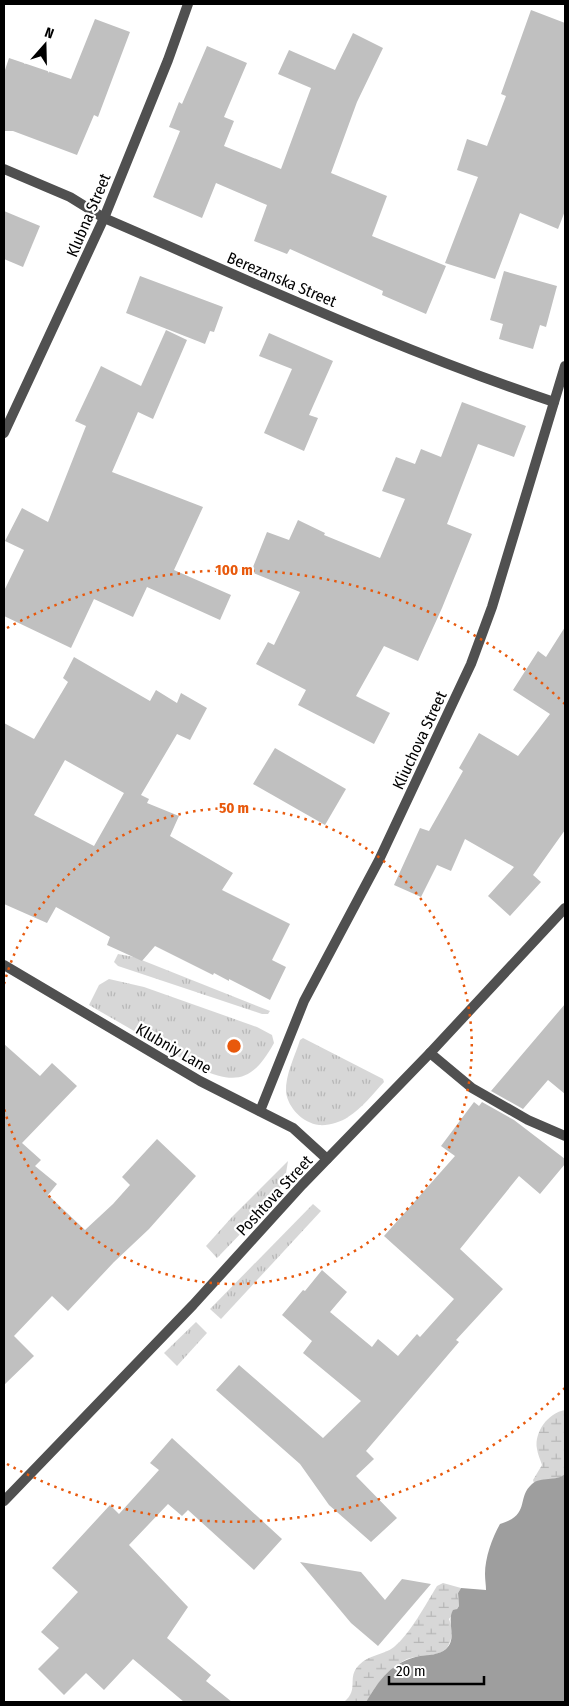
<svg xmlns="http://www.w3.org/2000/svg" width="569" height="1706" font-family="'Fira Sans Condensed',sans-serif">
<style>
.grass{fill:url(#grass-tufts)}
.wetland{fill:url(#wetland-marsh)}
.water{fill:#9e9e9e}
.building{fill:#c0c0c0;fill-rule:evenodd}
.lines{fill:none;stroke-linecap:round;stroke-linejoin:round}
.lane{stroke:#505050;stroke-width:10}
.street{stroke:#505050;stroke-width:10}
.ring{fill:none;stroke:#e8590c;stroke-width:2.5;stroke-dasharray:2.5 5}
.labels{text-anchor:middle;stroke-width:4.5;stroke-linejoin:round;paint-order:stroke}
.street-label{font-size:16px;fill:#000;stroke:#fff}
.centre{fill:#e8590c;stroke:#fff;stroke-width:2.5}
.ring-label{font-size:15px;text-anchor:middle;font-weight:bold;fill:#e8590c;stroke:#fff;stroke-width:4.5;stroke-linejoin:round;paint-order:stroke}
</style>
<defs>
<pattern id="grass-tufts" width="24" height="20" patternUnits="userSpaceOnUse" patternTransform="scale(1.25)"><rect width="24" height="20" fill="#d7d7d7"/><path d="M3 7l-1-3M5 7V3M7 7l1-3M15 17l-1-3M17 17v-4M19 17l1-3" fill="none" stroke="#b7b7b7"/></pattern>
<pattern id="wetland-marsh" width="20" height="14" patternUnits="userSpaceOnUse" patternTransform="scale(1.25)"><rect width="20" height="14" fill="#d7d7d7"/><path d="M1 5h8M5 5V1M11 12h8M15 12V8" fill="none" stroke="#b7b7b7"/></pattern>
</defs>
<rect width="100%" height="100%" fill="#fff"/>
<g class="grass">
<polygon points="118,954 134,957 270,1011 268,1014 262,1014 118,966 114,962"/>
<path d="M109 979 144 987 257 1027 272 1035 274 1043C254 1079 238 1086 200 1069L89 1005 99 985Z"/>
<path d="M303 1038 383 1079 384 1082C373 1094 362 1108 348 1117 341 1122 328 1126 319 1125 303 1123 288 1108 286 1092 285 1075 295 1056 300 1040Z"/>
<polygon points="288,1161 285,1179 274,1199 217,1258 206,1246 232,1217"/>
<polygon points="313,1204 321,1211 221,1319 210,1309"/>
<polygon points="196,1322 207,1333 177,1366 164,1353"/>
</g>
<g class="wetland">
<path d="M565 1410V1474L562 1477 534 1483 533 1480 542 1465C540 1459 538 1455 537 1449 534 1432 548 1413 565 1410Z"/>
<path d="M443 1583 461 1588 458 1593 459 1606 449 1619C452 1627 453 1634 450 1642 444 1660 419 1653 405 1660 386 1670 377 1684 366 1702H344C360 1689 346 1678 359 1665 368 1655 384 1655 394 1647 410 1634 426 1604 437 1586Z"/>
</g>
<path class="water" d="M565 1474V1702H366C380 1679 391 1662 420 1656 428 1655 439 1655 446 1649 458 1638 446 1622 453 1610L457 1609 459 1606 458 1593 461 1588 486 1590C486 1585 485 1580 485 1574 485 1558 492 1538 500 1524 531 1515 516 1498 532 1484 541 1476 556 1482 565 1474Z"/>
<g class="building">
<polygon points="531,10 565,23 565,211 558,229 520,213 495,279 445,263 478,177 457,170 467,139 487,146 506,96 501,94"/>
<polygon points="95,19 130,32 98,117 94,115 77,155 13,131 4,131 4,73 9,58 71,79"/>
<polygon points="353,33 383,48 357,102 331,173 387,196 372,236 446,266 426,314 382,295 383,291 290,249 287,254 254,241 267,205 216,183 202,218 153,197 180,131 169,127 179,102 182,104 207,46 247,63 224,117 234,121 224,146 281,169 311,88 278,74 289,50 335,70"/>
<polygon points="4,211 40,226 23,267 4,259"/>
<polygon points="504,271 557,286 546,327 540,325 533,349 499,339 503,324 490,320"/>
<polygon points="140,276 223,307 214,332 210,331 205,344 126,313"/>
<polygon points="166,330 187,340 153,419 138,412 112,472 203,507 174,570 231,595 220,620 147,587 133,617 94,599 71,648 4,616 4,591 24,550 5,541 22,508 48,522 86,426 75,421 101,366 141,386"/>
<polygon points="269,333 333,361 309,415 318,418 304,451 264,433 292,369 259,356"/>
<polygon points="462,402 526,426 514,457 478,444 447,524 472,534 442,608 418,661 384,646 356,696 390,713 374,744 298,705 306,690 256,664 268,642 274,645 300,592 251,572 267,532 289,540 298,520 325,533 324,535 380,558 405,499 382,491 396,457 415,464 421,449 441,457"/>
<polygon points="565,627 565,830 533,875 541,882 510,916 488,896 514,867 465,839 451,871 437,865 421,897 394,885 420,828 429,831 463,771 459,768 479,733 518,756 550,714 513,690 538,651 546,657"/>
<path d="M74 657 150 701 156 690 177 703 181 693 207 708 190 740 177 734 141 795 149 799 147 803 179 816 170 836 233 873 222 890 290 924 272 960 286 967 270 1000 229 979V981L214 973 213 975 155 946 142 961 107 945 110 937 56 907 47 923 4 904V723L34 739 68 682 63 678ZM65 760 124 793 94 846 34 815Z"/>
<polygon points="275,748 346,789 325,825 253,784"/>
<polygon points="565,1004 565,1094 548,1080 523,1109 491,1091"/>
<polygon points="4,1044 40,1076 52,1063 77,1086 22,1143 41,1160 35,1166 57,1184 48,1195 85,1230 113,1204 130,1185 122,1177 157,1139 196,1176 149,1229 114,1262 68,1311 52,1296 14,1336 34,1356 4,1385"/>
<polygon points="474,1102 479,1106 482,1102 514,1120 565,1159 565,1164 540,1194 519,1176 460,1249 503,1289 456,1340 459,1342 366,1451 374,1459 356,1476 397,1518 371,1542 329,1505 300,1464 216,1390 239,1365 323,1438 361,1401 303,1353 312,1341 282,1315 303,1290 305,1291 322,1270 347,1292 330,1312 372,1347 378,1339 398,1356 417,1334 420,1337 454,1299 384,1236 455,1156 441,1146"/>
<polygon points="172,1438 282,1539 254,1570 188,1510 182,1516 168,1504 129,1545 188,1607 167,1638 211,1675 206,1681 232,1702 184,1702 133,1659 104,1690 86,1673 64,1695 38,1669 59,1648 41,1632 78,1592 52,1568 110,1505 119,1514 159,1470 150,1463"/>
<polygon points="300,1562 361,1572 385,1600 402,1579 431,1584 378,1646 351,1623"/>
</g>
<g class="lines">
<polyline class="lane" points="430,1053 472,1088 528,1120 565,1136"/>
<g class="street">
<path d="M4 169 70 197 104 218C253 282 400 351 554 402"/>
<polyline points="4,433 104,218 168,60 188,4"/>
<polyline points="4,965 200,1081 293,1128 327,1159"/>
<polyline points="260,1111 304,1001 379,860 471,664 492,607 565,366"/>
<polyline points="4,1501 193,1305 302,1185 430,1053 565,908"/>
</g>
</g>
<g class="ring">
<path d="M4 984A238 238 0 1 1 4 1108"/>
<path d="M565 1388A476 476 0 0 1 7 1464M7 628A476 476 0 0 1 565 704"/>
</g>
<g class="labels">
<g class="street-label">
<text transform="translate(88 215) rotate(-67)" y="6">Klubna Street</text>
<text transform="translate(282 279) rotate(23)" y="6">Berezanska Street</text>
<text transform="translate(419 740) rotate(-65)" y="6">Kliuchova Street</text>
<text transform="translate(174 1048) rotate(30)" y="6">Klubniy Lane</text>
<text transform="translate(274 1195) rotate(-47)" y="6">Poshtova Street</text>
</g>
</g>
<circle cx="234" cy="1046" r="8" class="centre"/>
<g class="ring-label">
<text x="234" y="575">100 m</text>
<text x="234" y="813">50 m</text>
</g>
<rect width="569" height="1706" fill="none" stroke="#000000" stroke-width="10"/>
<g transform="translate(45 45) rotate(20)" stroke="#ffffff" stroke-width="4" paint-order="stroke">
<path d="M0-4L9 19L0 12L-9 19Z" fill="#000000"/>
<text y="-8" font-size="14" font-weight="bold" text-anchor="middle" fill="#000000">N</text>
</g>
<path d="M389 1676v8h95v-8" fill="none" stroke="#000000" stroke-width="2.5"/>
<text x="396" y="1676" font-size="15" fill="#000000" stroke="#ffffff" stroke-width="4" paint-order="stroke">20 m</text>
</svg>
